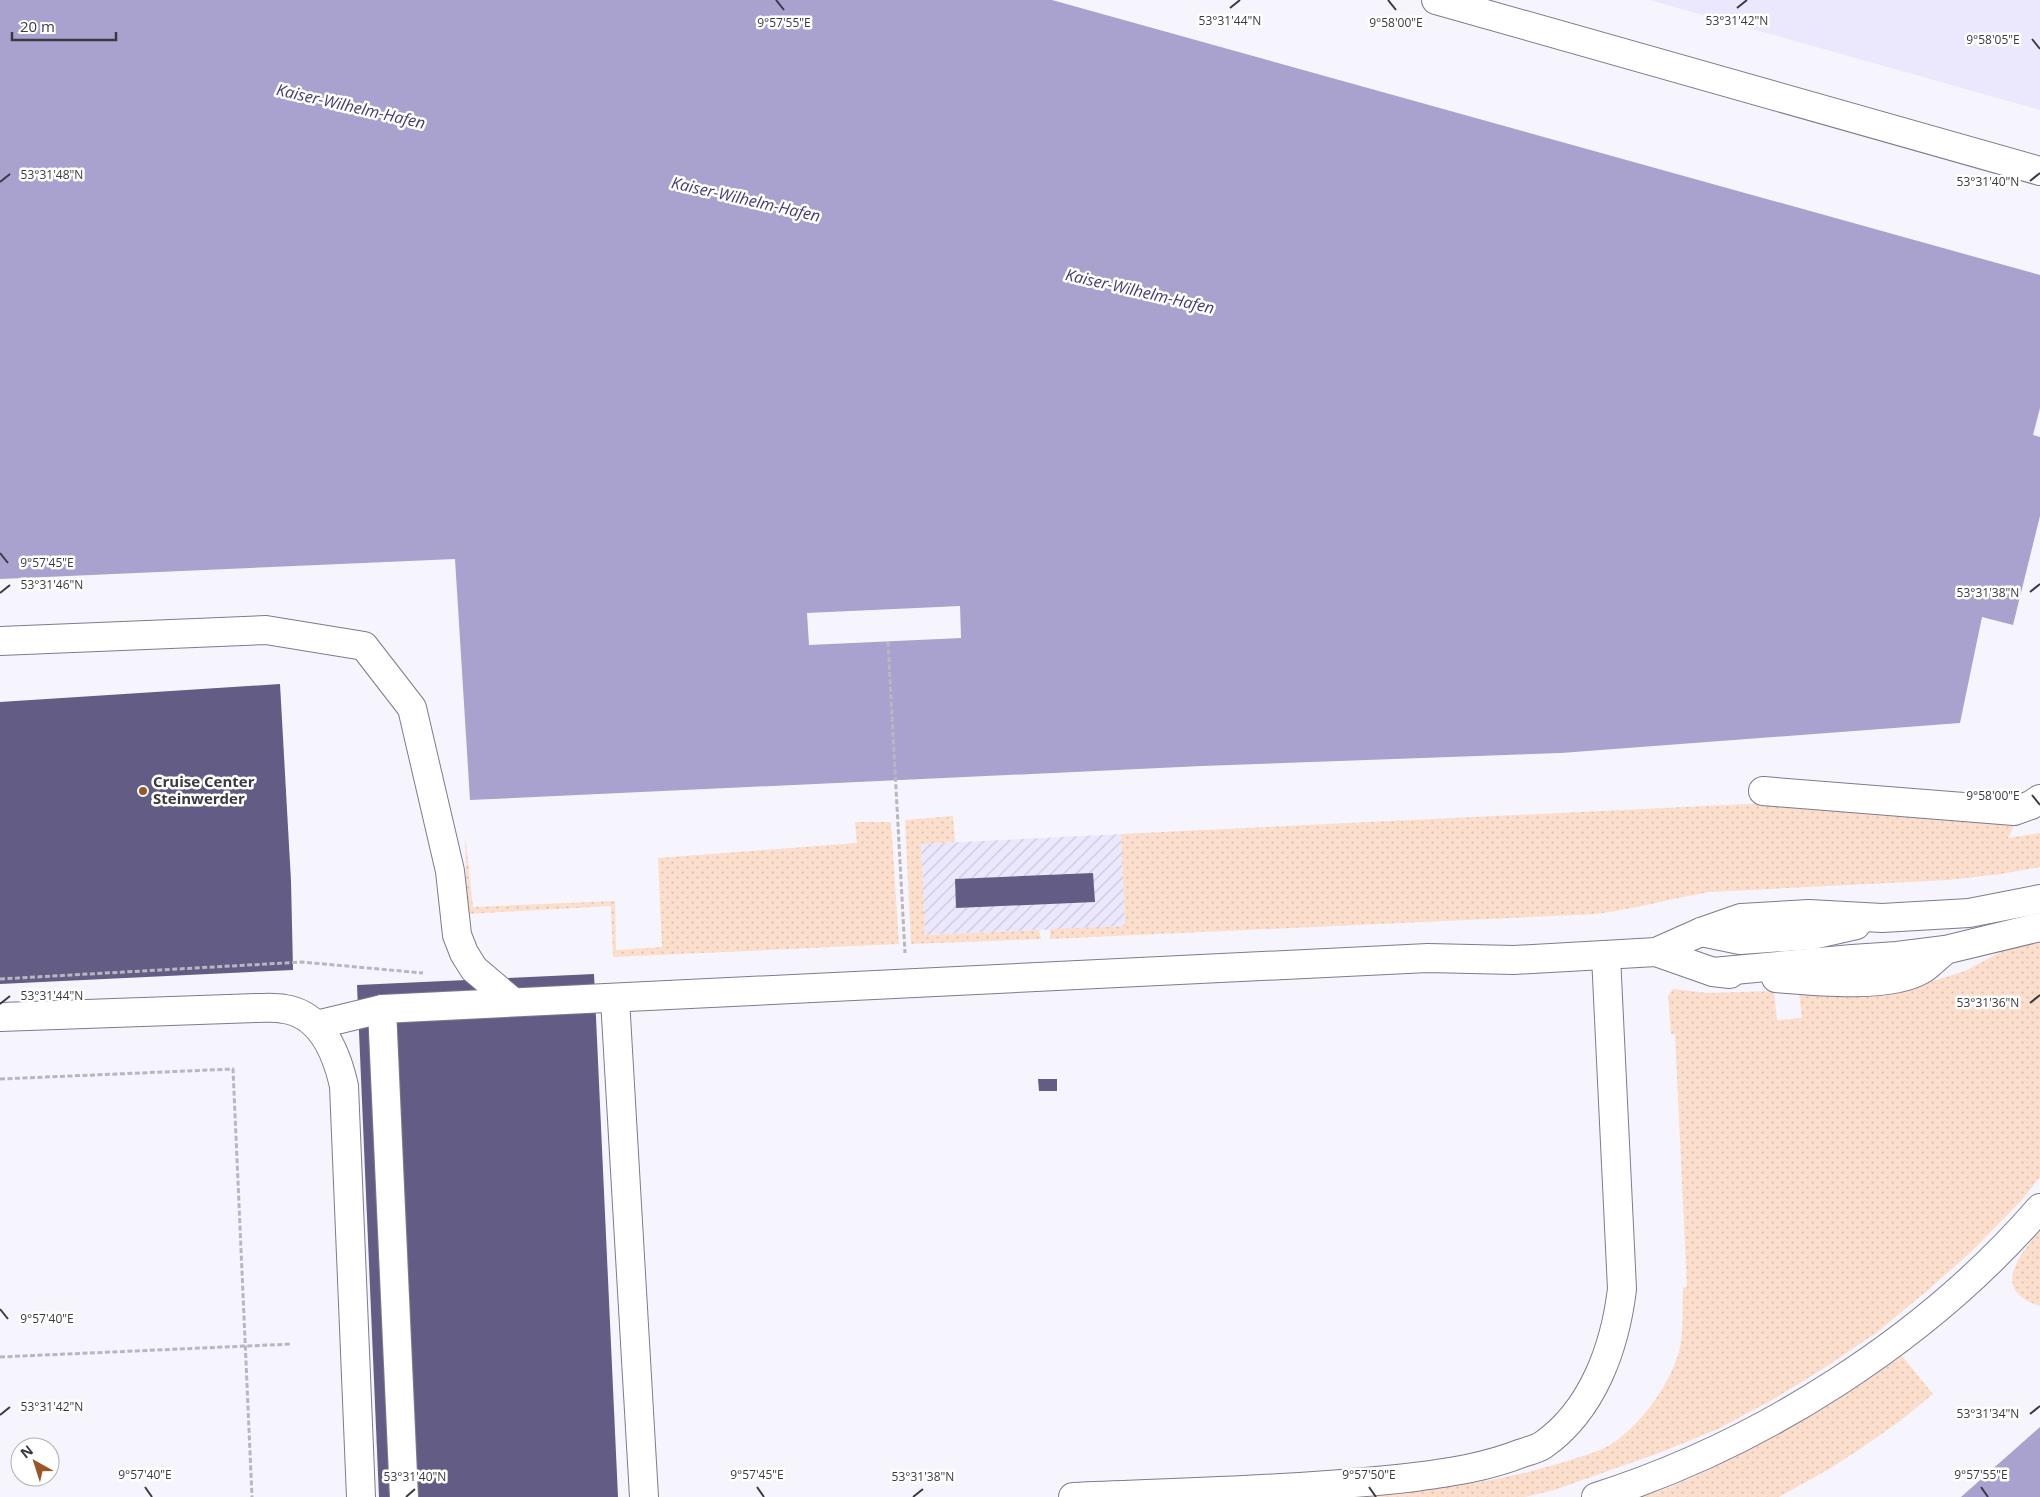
<svg xmlns="http://www.w3.org/2000/svg" width="2040" height="1497" font-family="'Open Sans',sans-serif">
<style>
.built{fill:#ebe8fe}
.industrial{fill:url(#industrial-furrows)}
.grass{fill:url(#grass-dots)}
.water{fill:#a9a2cf}
.pier{fill:#f6f5fd}
.building{fill:#635c85}
.lines{fill:none;stroke-linecap:round;stroke-linejoin:round}
.minor-casing{stroke:#7d7b8d;stroke-width:30}
.path{stroke:#b8b7bf;stroke-width:3;stroke-dasharray:5 2.5;stroke-linecap:butt}
.minor{stroke:#fff;stroke-width:28}
.ticks{fill:none;stroke:#3a3941;stroke-width:2}
.poi-dot{fill:#995626;stroke:#fff;stroke-width:2}
.labels{text-anchor:middle;stroke-width:5;stroke-linejoin:round;paint-order:stroke}
.poi-label{font-size:15px;font-weight:bold;fill:#3a3941;stroke:#fff;text-anchor:start}
.water-label{font-size:16px;font-style:italic;fill:#473a74;stroke:#fff}
.ticks-label{font-size:12px;text-anchor:middle;fill:#3a3941;stroke:#fff;stroke-width:5;stroke-linejoin:round;paint-order:stroke}
</style>
<defs>
<pattern id="industrial-furrows" width="10" height="10" patternUnits="userSpaceOnUse" patternTransform="scale(1.25)"><rect width="10" height="10" fill="#ebe8fe"/><path d="M-1 1l2-2M0 10L10 0M9 11l2-2" fill="none" stroke="#cac8db"/></pattern>
<pattern id="grass-dots" width="8" height="8" patternUnits="userSpaceOnUse" patternTransform="scale(1.25)"><rect width="8" height="8" fill="#fcdecc"/><path d="M2 2h.1M6 6h.1" fill="none" stroke="#d9bfb0" stroke-width="1.8" stroke-linecap="round"/></pattern>
</defs>
<rect width="100%" height="100%" fill="#f6f5fd"/>
<polygon class="built" points="1649,0 2040,0 2040,110"/>
<polygon class="industrial" points="1121,834 1125,926 925,935 921,844"/>
<g class="grass">
<path d="M1768 803 2018 818 2008 838 2040 833V867L2001 874 1948 880 1710 892C1672 898 1635 909 1596 914L1050 939V929L1125 926 1121 834Z"/>
<polygon points="953,816 955,842 921,844 925,935 1039,930 1041,939 911,944 905,820"/>
<polygon points="855,822 891,822 899,944 613,957 611,906 467,914 465,835 473,907 615,901 616,950 662,947 658,858 857,843"/>
<path d="M2040 942V1177L2021 1201 1971 1252 1928 1290 1876 1333 1818 1372 1772 1400 1718 1429 1659 1453 1554 1490 1525 1497H1359C1428 1490 1497 1483 1564 1462 1579 1457 1596 1453 1610 1445 1640 1426 1669 1386 1679 1352 1684 1331 1682 1309 1683 1288L1687 1287 1675 1034H1671L1668 996 1673 989 1707 993 1774 991 1777 1020 1802 1018 1799 993 1930 982 1965 971 2010 947Z"/>
<path d="M2040 1231V1306C1991 1291 2017 1257 2040 1231Z"/>
<path d="M1902 1356 1933 1394 1900 1421 1860 1449 1829 1469 1779 1497H1642C1678 1486 1713 1468 1746 1451 1802 1422 1851 1393 1902 1356Z"/>
</g>
<g class="water">
<polygon points="0,0 1052,0 2040,275 2040,408 2033,435 2040,437 2040,516 2013,625 1982,617 1960,723 1561,753 1202,766 470,800 455,559 0,579"/>
<polygon points="2040,1427 2040,1497 1961,1497"/>
</g>
<polygon class="pier" points="960,606 961,638 809,645 807,613"/>
<g class="building">
<polygon points="280,684 291,881 293,970 0,984 0,702"/>
<polygon points="1093,873 1095,902 956,908 955,879"/>
<polygon points="594,974 618,1497 379,1497 357,985"/>
<polygon points="1038,1079 1057,1079 1057,1091 1039,1091"/>
</g>
<g class="lines">
<g class="minor-casing">
<g id="minor">
<polyline points="1436,0 2040,171"/>
<polyline points="0,641 266,630 364,646 412,708 450,871 457,935 464,953 474,969 513,1002"/>
<polyline points="1763,791 2014,811 2031,805 2040,799"/>
<polyline points="1701,932 1740,940 1812,935 1856,925"/>
<polyline points="1656,952 1713,972 1730,974"/>
<polyline points="1713,972 1852,959 1897,956 1945,950 2040,927"/>
<path d="M1776 978C1813 981 1888 989 1921 970 1929 966 1935 958 1942 953"/>
<polyline points="615,999 644,1497"/>
<path d="M0 1017 257 1008C266 1008 275 1007 284 1009 322 1014 337 1055 344 1086L361 1497"/>
<polyline points="316,1025 382,1009"/>
<polyline points="404,1497 382,1009 1428,958 1514,960 1656,952 1701,932 1741,918 1809,914 1882,918 1969,913 2040,899"/>
<path d="M1073 1497C1187 1492 1302 1490 1415 1477 1452 1472 1487 1467 1522 1453 1528 1451 1537 1449 1543 1445 1593 1410 1615 1347 1622 1289L1606 956"/>
<path d="M1596 1497C1760 1445 1927 1339 2040 1208"/>
</g>
</g>
<g class="path">
<polyline points="888,642 905,953"/>
<polyline points="0,979 302,962 423,973"/>
<polyline points="0,1079 233,1069 252,1497"/>
<polyline points="0,1357 292,1344"/>
</g>
<use href="#minor" class="minor"/>
</g>
<path class="ticks" d="M776 0 784 10M1388 0 1396 10M1230 8 1240 0M1737 8 1747 0M2032 39 2040 49M2030 181 2040 173M0 182 10 174M0 553 8 563M2030 592 2040 584M0 593 10 585M2032 795 2040 805M2030 1003 2040 995M0 1004 10 996M0 1309 8 1319M2030 1414 2040 1406M0 1415 10 1407M145 1487 152 1497M757 1487 764 1497M1369 1487 1376 1497M1981 1487 1988 1497M406 1497 415 1489M913 1497 923 1489"/>
<circle class="poi-dot" cx="143" cy="791" r="5"/>
<g class="labels">
<g class="poi-label">
<text x="153" y="787">Cruise Center<tspan x="153" dy="17">Steinwerder</tspan></text>
</g>
<g class="water-label">
<text transform="translate(351 106) rotate(13)" y="6">Kaiser-Wilhelm-Hafen</text>
<text transform="translate(746 199) rotate(13)" y="6">Kaiser-Wilhelm-Hafen</text>
<text transform="translate(1140 291) rotate(13)" y="6">Kaiser-Wilhelm-Hafen</text>
</g>
</g>
<g class="ticks-label">
<text x="1230" y="25">53°31'44"N</text>
<text x="1737" y="25">53°31'42"N</text>
<text x="784" y="27">9°57'55"E</text>
<text x="1396" y="27">9°58'00"E</text>
<text x="1993" y="44">9°58'05"E</text>
<text x="52" y="179">53°31'48"N</text>
<text x="1988" y="186">53°31'40"N</text>
<text x="47" y="567">9°57'45"E</text>
<text x="52" y="589">53°31'46"N</text>
<text x="1988" y="597">53°31'38"N</text>
<text x="1993" y="800">9°58'00"E</text>
<text x="52" y="1000">53°31'44"N</text>
<text x="1988" y="1007">53°31'36"N</text>
<text x="47" y="1323">9°57'40"E</text>
<text x="52" y="1411">53°31'42"N</text>
<text x="1988" y="1418">53°31'34"N</text>
<text x="145" y="1479">9°57'40"E</text>
<text x="757" y="1479">9°57'45"E</text>
<text x="1369" y="1479">9°57'50"E</text>
<text x="1981" y="1479">9°57'55"E</text>
<text x="415" y="1481">53°31'40"N</text>
<text x="923" y="1481">53°31'38"N</text>
</g>
<g transform="translate(35 1462) rotate(321)"><circle r="24" fill="#ffffff" stroke="#b0b0b3"/>
<path d="M0-4L9 19L0 12L-9 19Z" fill="#995626"/>
<text y="-8" font-size="14" font-weight="bold" text-anchor="middle" fill="#3a3941">N</text>
</g>
<path d="M12 32v8h104v-8" fill="none" stroke="#3a3941" stroke-width="2.5"/>
<text x="20" y="32" font-size="15" fill="#3a3941" stroke="#ffffff" stroke-width="4" paint-order="stroke">20 m</text>
</svg>
